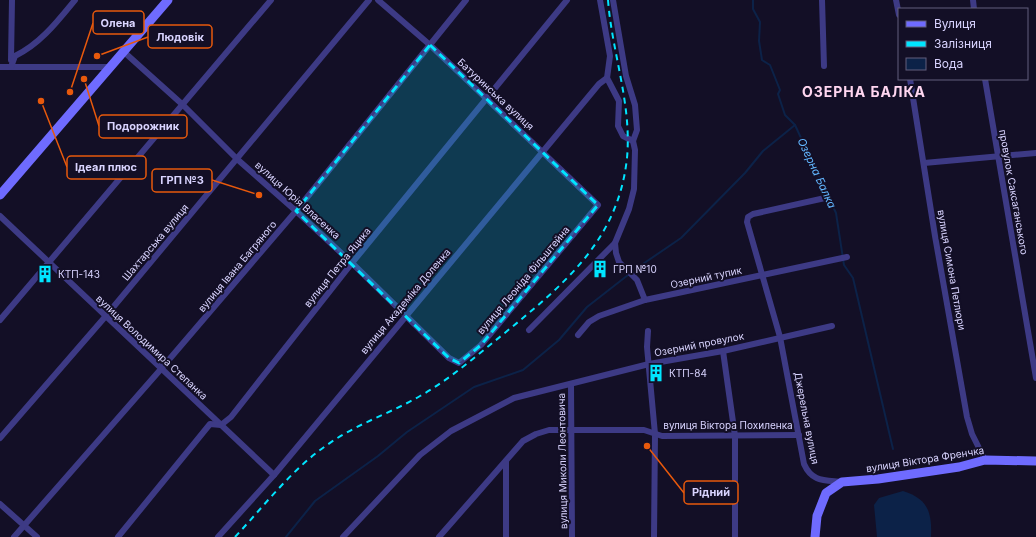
<svg xmlns="http://www.w3.org/2000/svg" width="1036" height="537" font-family="Inter,sans-serif">
<style>
.water{fill:#0c2248}
.lines{fill:none;stroke-linecap:round;stroke-linejoin:round}
.stream{stroke:#0c2248;stroke-width:2}
.street{stroke:#3d3a85;stroke-width:6}
.secondary{stroke:#6f6bff;stroke-width:9}
.rail{stroke:#00e5ff;stroke-width:2;stroke-dasharray:6 5;stroke-linecap:butt}
.marked{fill:#00e5ff;fill-opacity:0.2;stroke:#00e5ff;stroke-width:3;stroke-dasharray:8 5;stroke-linejoin:round}
.labels{text-anchor:middle;stroke-width:4;stroke-linejoin:round;paint-order:stroke}
.street-label{font-size:10px;fill:#d9d4ff;stroke:#130f26}
.poi-label{font-size:10px;fill:#d9d4ff;stroke:#130f26;text-anchor:start}
.water-label{font-size:11px;font-style:italic;fill:#62b6ff;stroke:#130f26}
.district-label{font-size:14px;font-weight:bold;letter-spacing:1px;fill:#ffd6f0;stroke:#130f26}
.leader{fill:none;stroke:#e8590c;stroke-width:1.5}
.callout-dot{fill:#e8590c;stroke:#130f26;stroke-width:1.5}
.callout{fill:#130f26;stroke:#e8590c;stroke-width:1.5}
.callout-label{font-size:11px;text-anchor:middle;font-weight:bold;fill:#d9d4ff}
</style>
<rect width="100%" height="100%" fill="#130f26"/>
<path class="water" d="M903 491C928 499 932 512 931 537H877L874 505 879 498Z"/>
<g class="lines">
<g class="stream">
<polyline points="753,0 753,9 760,22 759,41 762,60 770,65 780,90 778,94 785,115 795,125 836,213 844,265 853,278 893,449"/>
<polyline points="637,268 681,238 745,173 763,151 795,125"/>
<polyline points="286,537 315,501 378,456 407,432 474,387 523,370 559,340 587,307 628,275"/>
</g>
<g class="street">
<polyline points="600,0 610,56 607,78 619,101 618,126 623,136 633,141"/>
<polyline points="613,0 626,76 635,105 637,130 633,141 635,150 634,189 629,209 615,243 616,253 619,262 637,280 645,300"/>
<polyline points="822,0 824,66"/>
<polyline points="896,0 899,15"/>
<polyline points="973,0 974,9"/>
<polyline points="124,52 183,105 237,159 296,211 352,263 449,358 459,363 481,345 598,205 430,45 378,0"/>
<polyline points="11,60 12,0"/>
<polyline points="0,67 111,67"/>
<path d="M11 67 15 56C40 44 57 22 75 0"/>
<polyline points="910,79 935,236 967,417 972,434 985,460"/>
<polyline points="985,79 1036,378"/>
<polyline points="924,163 1036,153"/>
<path d="M825 198 753 214 748 217 747 222 780 337 804 464C812 482 824 480 842 482"/>
<polyline points="0,216 274,475"/>
<polyline points="0,320 271,0"/>
<polyline points="529,330 615,243"/>
<polyline points="648,331 647,347 655,434 654,537"/>
<polyline points="578,335 589,322 599,316 645,300 847,257"/>
<polyline points="723,351 735,436 735,537"/>
<polyline points="571,384 572,537"/>
<polyline points="0,438 105,317 369,0"/>
<polyline points="0,504 37,537"/>
<polyline points="14,537 161,369 296,211 466,0"/>
<polyline points="118,537 210,424 221,425 231,417 352,263 567,0"/>
<polyline points="218,537 274,475 599,84 607,78"/>
<polyline points="343,537 420,455 451,431 514,398 649,364 723,351 832,326"/>
<polyline points="439,537 523,441 536,434 549,430 644,430 662,436 799,435"/>
<polyline points="506,537 506,461"/>
</g>
<g class="secondary">
<polyline points="0,195 168,0"/>
<polyline points="815,537 817,516 826,493 842,482 878,479 959,467 985,460 1036,461"/>
</g>
<path class="rail" d="M235 537C264 506 292 469 327 445 356 424 389 414 420 396 450 379 475 357 501 336 562 286 618 242 627 158 632 104 612 53 608 0"/>
</g>
<path class="marked" d="M430 45 598 205 481 345 459 363 449 358 296 211Z"/>
<defs>
<g id="building-bare" transform="scale(1.38)"><path d="M-4-6H4V6H1V3H-1V6H-4ZM-2.5-4.3h1.7v1.8h-1.7ZM.8-4.3h1.7v1.8H.8ZM-2.5-1h1.7V.8h-1.7ZM.8-1h1.7V.8H.8Z" fill="#00e5ff" stroke="#130f26" stroke-width="2.5" paint-order="stroke"/></g>
</defs>
<g fill-rule="evenodd">
<use href="#building-bare" x="600" y="269"/>
<use href="#building-bare" x="45" y="274"/>
<use href="#building-bare" x="656" y="373"/>
</g>
<g class="labels">
<g class="street-label">
<text transform="translate(496 94) rotate(43)" y="4">Батуринська вулиця</text>
<text transform="translate(1014 192) rotate(80)" y="4">провулок Саксаганського</text>
<text transform="translate(298 200) rotate(42)" y="4">вулиця Юрія Власенка</text>
<text transform="translate(155 242) rotate(-50)" y="4">Шахтарська вулиця</text>
<text transform="translate(237 266) rotate(-50)" y="4">вулиця Івана Багряного</text>
<text transform="translate(337 267) rotate(-51)" y="4">вулиця Петра Яцика</text>
<text transform="translate(952 270) rotate(80)" y="4">вулиця Симона Петлюри</text>
<text transform="translate(706 277) rotate(-12)" y="4">Озерний тупик</text>
<text transform="translate(523 280) rotate(-50)" y="4">вулиця Леоніда Фільштейна</text>
<text transform="translate(405 301) rotate(-50)" y="4">вулиця Академіка Доленка</text>
<text transform="translate(699 344) rotate(-11)" y="4">Озерний провулок</text>
<text transform="translate(152 347) rotate(43)" y="4">вулиця Володимира Степанка</text>
<text transform="translate(807 418) rotate(79)" y="4">Джерельна вулиця</text>
<text x="728" y="429">вулиця Віктора Похиленка</text>
<text transform="translate(925 459) rotate(-9)" y="4">вулиця Віктора Френчка</text>
<text transform="translate(562 461) rotate(-91)" y="4">вулиця Миколи Леонтовича</text>
</g>
<g class="poi-label">
<text x="613" y="273">ГРП №10</text>
<text x="58" y="278">КТП-143</text>
<text x="669" y="377">КТП-84</text>
</g>
<g class="water-label">
<text transform="translate(817 173) rotate(65)" y="4">Озерна Балка</text>
</g>
<g class="district-label">
<text x="864" y="97">ОЗЕРНА БАЛКА</text>
</g>
</g>
<path class="leader" d="M70 92L93 23M97 56L148 37M84 79L99 126M41 101L67 167M259 195L212 180M647 446L684 493"/>
<g class="callout-dot">
<circle cx="70" cy="92" r="4"/>
<circle cx="97" cy="56" r="4"/>
<circle cx="84" cy="79" r="4"/>
<circle cx="41" cy="101" r="4"/>
<circle cx="259" cy="195" r="4"/>
<circle cx="647" cy="446" r="4"/>
</g>
<g class="callout">
<rect x="93" y="11" width="51" height="23" rx="4"/>
<rect x="148" y="25" width="64" height="23" rx="4"/>
<rect x="99" y="115" width="88" height="23" rx="4"/>
<rect x="67" y="156" width="79" height="23" rx="4"/>
<rect x="152" y="169" width="60" height="23" rx="4"/>
<rect x="684" y="481" width="54" height="23" rx="4"/>
</g>
<g class="callout-label">
<text x="118" y="27">Олена</text>
<text x="180" y="41">Людовік</text>
<text x="143" y="130">Подорожник</text>
<text x="106" y="171">Ідеал плюс</text>
<text x="182" y="184">ГРП №3</text>
<text x="711" y="496">Рідний</text>
</g>
<rect x="898" y="8" width="130" height="72" fill="#130f26" stroke="#625e7d"/>
<rect x="906" y="21" width="20" height="6" fill="#6f6bff" stroke="#625e7d"/>
<text x="934" y="28" font-size="12" fill="#d9d4ff">Вулиця</text>
<rect x="906" y="41" width="20" height="6" fill="#00e5ff" stroke="#625e7d"/>
<text x="934" y="48" font-size="12" fill="#d9d4ff">Залізниця</text>
<rect x="906" y="58" width="20" height="12" fill="#0c2248" stroke="#625e7d"/>
<text x="934" y="68" font-size="12" fill="#d9d4ff">Вода</text>
</svg>
